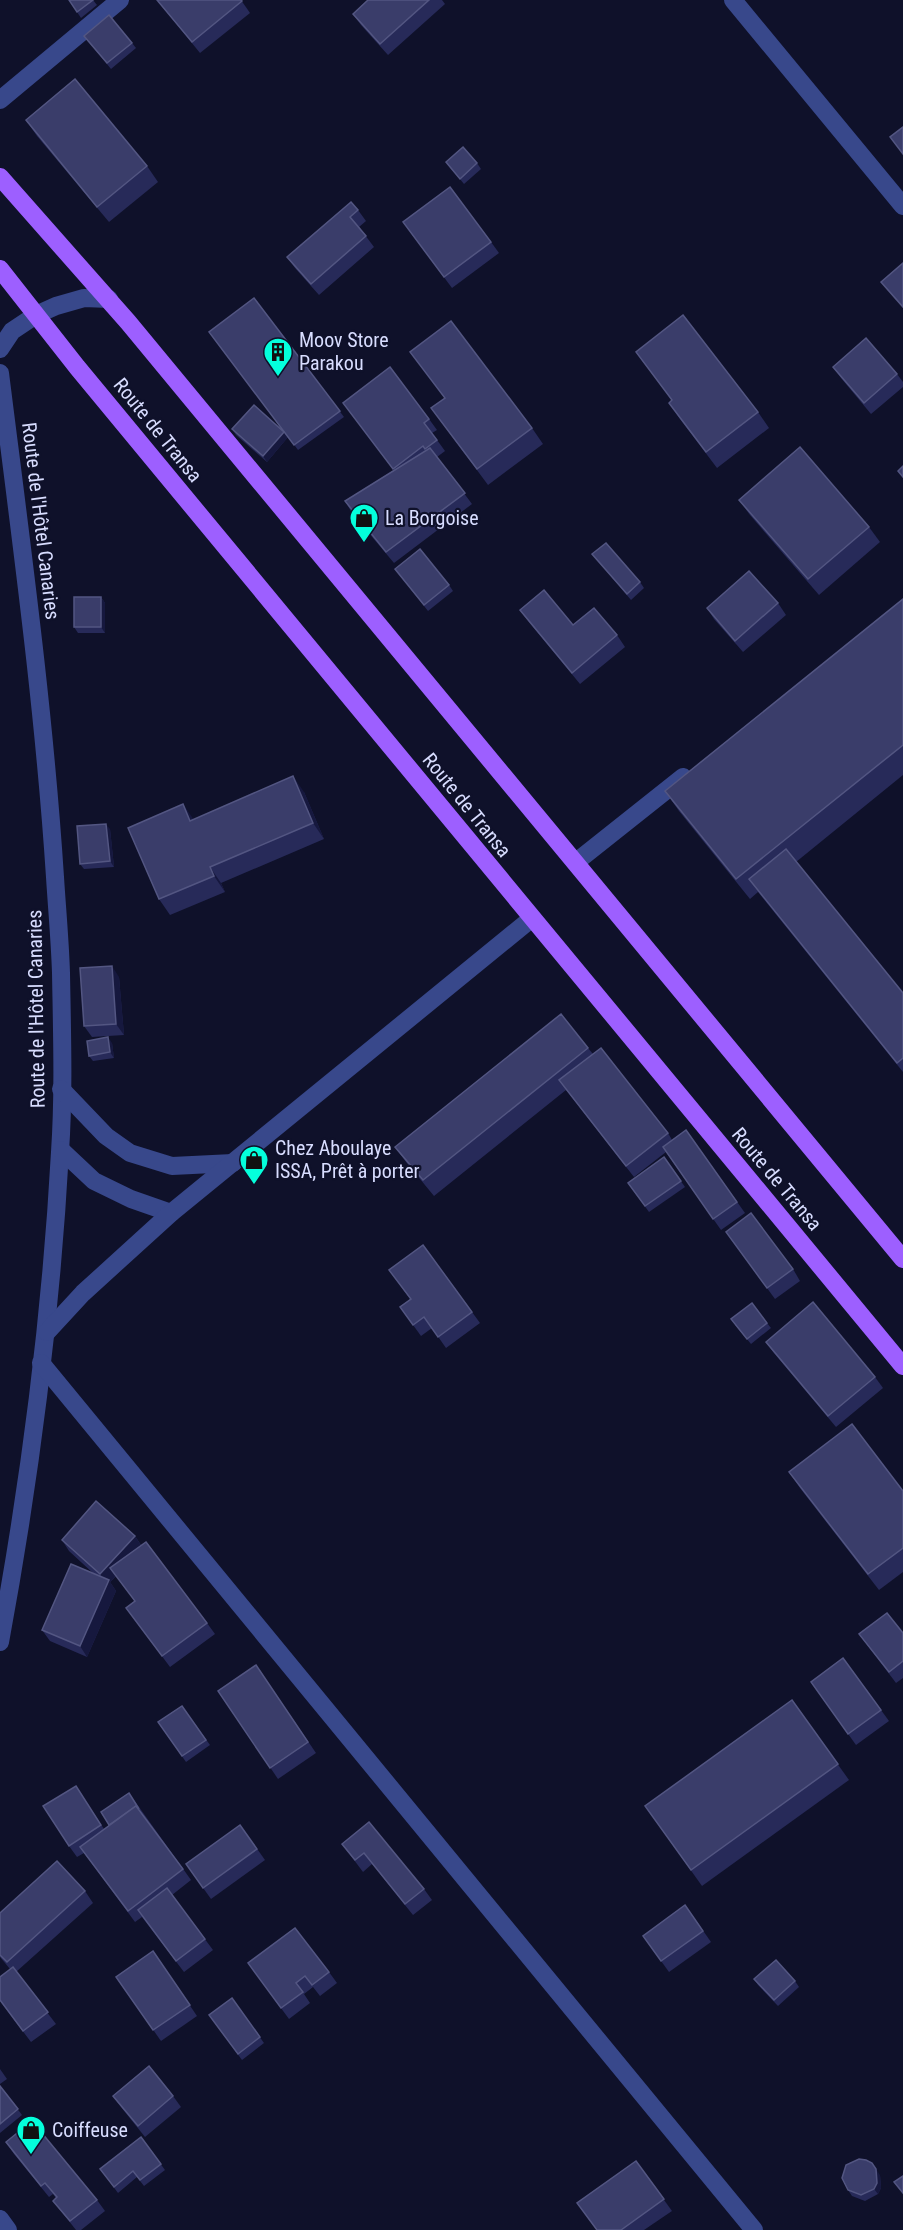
<svg xmlns="http://www.w3.org/2000/svg" width="903" height="2230" font-family="'Roboto Condensed',sans-serif">
<style>
.lines{fill:none;stroke-linecap:round;stroke-linejoin:round}
.minor{stroke:#38488b;stroke-width:18}
.major{stroke:#9d5fff;stroke-width:18}
.wall{fill:#272a59}
.shaded-wall{fill:#16183e}
.building{fill:#3a3d6a;stroke:#535682;stroke-width:1.5}
.labels{text-anchor:middle;stroke-width:4.5;stroke-linejoin:round;paint-order:stroke}
.poi-label{font-size:20px;fill:#d8ddff;stroke:#0f112a;text-anchor:start}
.street-label{font-size:20px;fill:#d8ddff;stroke:#0f112a}
</style>
<rect width="100%" height="100%" fill="#0f112a"/>
<g class="lines">
<g class="minor">
<polyline points="733,0 903,206"/>
<polyline points="0,100 120,0"/>
<polyline points="0,349 12,331 36,315 56,306 84,298 109,299"/>
<path d="M0 373C21 541 44 708 55 877 57 909 60 941 61 973 62 1032 64 1093 60 1152 51 1316 30 1480 0 1642"/>
<polyline points="576,862 683,777"/>
<polyline points="61,1089 106,1136 130,1153 172,1166 233,1163"/>
<polyline points="61,1150 94,1181 131,1199 171,1213"/>
<polyline points="47,1332 83,1293 171,1213 531,919"/>
<polyline points="41,1363 754,2230"/>
<polyline points="0,2219 8,2230"/>
</g>
<g class="major">
<polyline points="0,177 128,322 903,1259"/>
<polyline points="0,269 77,367 903,1366"/>
</g>
</g>
<g class="wall">
<polygon points="69,0 93,0 97,5 81,18"/>
<polygon points="157,0 241,0 250,13 200,53"/>
<polygon points="368,0 442,0 445,4 388,55 361,25 353,14"/>
<polygon points="84,36 132,43 136,48 111,69"/>
<polygon points="26,120 147,166 158,182 109,222 37,136"/>
<polygon points="446,162 477,163 481,169 464,184"/>
<polygon points="358,210 366,221 359,227 374,247 319,295 295,268 287,257"/>
<polygon points="411,233 491,242 499,253 452,288"/>
<polygon points="254,298 344,417 298,450 209,332"/>
<polygon points="410,352 532,428 543,444 488,485 431,408 445,398"/>
<polygon points="636,352 758,412 769,428 717,468 680,419 669,403 672,400"/>
<polygon points="833,367 897,374 903,382 903,387 871,414 841,378"/>
<polygon points="343,403 429,419 437,430 432,433 445,451 437,457 472,504 394,563 352,513 345,501 394,470"/>
<polygon points="232,429 288,437 267,462 236,435"/>
<polygon points="739,500 869,527 880,542 819,595 750,515"/>
<polygon points="592,554 640,582 644,588 631,600"/>
<polygon points="395,569 449,585 453,591 428,611"/>
<polygon points="101,597 105,603 105,633 78,633 74,627"/>
<polygon points="903,599 903,775 796,862 903,993 903,1072 758,892 750,899 679,811 665,791"/>
<polygon points="778,603 786,615 743,652 714,619 707,608"/>
<polygon points="520,610 573,625 617,635 625,647 580,684 528,621"/>
<polygon points="304,792 324,839 221,883 225,892 170,915 159,899 193,820"/>
<polygon points="110,829 114,867 84,869 80,864"/>
<polygon points="119,977 124,1035 92,1037 84,1026"/>
<polygon points="112,1043 114,1058 93,1061 89,1056"/>
<polygon points="588,1048 593,1054 668,1133 672,1140 686,1130 745,1213 721,1230 666,1152 634,1177 566,1090 434,1196 406,1162 395,1147"/>
<polygon points="664,1157 685,1187 649,1212 628,1183"/>
<polygon points="734,1243 793,1269 800,1281 775,1299"/>
<polygon points="389,1270 472,1312 480,1323 446,1348 432,1328 421,1336 400,1307 410,1299"/>
<polygon points="767,1323 771,1328 751,1344 735,1325"/>
<polygon points="766,1342 875,1377 883,1388 836,1427 774,1353"/>
<polygon points="789,1472 903,1491 903,1572 879,1590 800,1488"/>
<polygon points="135,1536 141,1545 207,1623 215,1634 170,1667 126,1608 135,1601 116,1576 110,1582 116,1591 87,1657 50,1641 42,1630 94,1574 69,1551 62,1540"/>
<polygon points="903,1633 903,1678 896,1683 859,1634"/>
<polygon points="843,1658 889,1721 856,1745 811,1682"/>
<polygon points="256,1665 316,1753 278,1779 218,1691"/>
<polygon points="792,1700 849,1780 702,1886 645,1806"/>
<polygon points="182,1706 210,1745 186,1762 158,1722"/>
<polygon points="129,1793 191,1880 172,1895 213,1950 184,1972 142,1917 135,1922 84,1853 77,1857 69,1846 83,1797 104,1829 109,1825"/>
<polygon points="369,1822 424,1889 432,1900 413,1915 372,1864 363,1872 342,1844"/>
<polygon points="240,1825 265,1860 211,1899 186,1864"/>
<polygon points="85,1891 93,1903 16,1972 56,2024 31,2042 0,2001 0,1977 10,1969 0,1957 0,1913"/>
<polygon points="685,1905 711,1942 669,1972 643,1936"/>
<polygon points="153,1951 197,2016 161,2041 116,1977"/>
<polygon points="248,1963 329,1972 337,1983 320,1996 313,1987 304,1994 310,2003 289,2019"/>
<polygon points="754,1979 795,1981 799,1987 778,2006 758,1985"/>
<polygon points="232,1998 264,2043 242,2060 209,2015"/>
<polygon points="0,2069 7,2079 0,2084"/>
<polygon points="0,2086 22,2115 0,2133"/>
<polygon points="113,2096 173,2096 181,2107 145,2137 121,2107"/>
<polygon points="141,2137 165,2170 144,2186 137,2177 118,2193 100,2169"/>
<polygon points="6,2142 97,2200 105,2211 81,2230 76,2230 53,2201 56,2198 53,2194 49,2197 14,2154"/>
<polygon points="636,2161 672,2211 644,2230 596,2230"/>
<polygon points="880,2175 881,2188 878,2194 865,2201 852,2196 848,2190"/>
</g>
<g class="shaded-wall">
<polygon points="284,432 288,437 267,462 263,456"/>
<polygon points="101,597 105,603 105,633 101,627"/>
<polygon points="293,776 304,792 324,839 313,823"/>
<polygon points="183,804 194,820 190,821"/>
<polygon points="106,824 110,829 114,867 110,861"/>
<polygon points="210,867 221,883 225,892 214,876"/>
<polygon points="112,966 119,977 124,1035 116,1024"/>
<polygon points="108,1037 112,1043 114,1058 110,1052"/>
<polygon points="135,1536 142,1547 110,1582 116,1591 87,1657 80,1646 107,1584 100,1574"/>
<polygon points="876,2169 880,2175 881,2188 878,2194 874,2189"/>
</g>
<g class="building">
<polygon points="69,0 93,0 77,12"/>
<polygon points="157,0 241,0 242,1 192,42"/>
<polygon points="368,0 429,0 380,44 353,14"/>
<polygon points="109,15 132,43 107,63 84,36"/>
<polygon points="75,79 147,166 97,207 26,120"/>
<polygon points="903,127 903,154 890,137"/>
<polygon points="463,147 477,163 460,179 446,162"/>
<polygon points="450,187 491,242 444,277 403,222"/>
<polygon points="351,202 358,210 350,217 366,236 311,284 287,257"/>
<polygon points="903,263 903,307 881,282"/>
<polygon points="254,298 340,411 294,445 209,332"/>
<polygon points="683,315 758,412 706,452 669,403 672,400 636,352"/>
<polygon points="451,321 532,428 477,469 431,408 445,398 410,352"/>
<polygon points="866,338 897,374 864,403 833,367"/>
<polygon points="390,367 429,419 424,423 437,440 425,449 423,446 393,469 343,403"/>
<polygon points="254,405 284,432 263,456 232,429"/>
<polygon points="800,447 869,527 808,579 739,500"/>
<polygon points="430,448 465,493 386,552 345,501"/>
<polygon points="903,466 903,477 898,471"/>
<polygon points="606,543 640,582 627,594 592,554"/>
<polygon points="420,549 449,585 424,605 395,569"/>
<polygon points="749,571 778,603 735,641 707,608"/>
<polygon points="544,590 573,625 594,608 617,635 572,673 520,610"/>
<rect x="74" y="597" width="27" height="30"/>
<polygon points="903,599 903,745 736,879 665,791"/>
<polygon points="293,776 313,823 210,867 214,876 159,899 128,828 183,804 190,821"/>
<polygon points="106,824 110,861 80,864 77,826"/>
<polygon points="786,849 903,993 903,1058 897,1063 749,879"/>
<polygon points="112,966 116,1024 84,1026 80,968"/>
<polygon points="561,1014 588,1048 423,1180 395,1147"/>
<polygon points="108,1037 110,1052 89,1056 87,1041"/>
<polygon points="601,1048 668,1133 626,1166 559,1080"/>
<polygon points="686,1130 737,1202 713,1219 663,1147"/>
<polygon points="664,1157 681,1181 645,1206 628,1183"/>
<polygon points="751,1213 793,1269 767,1288 726,1232"/>
<polygon points="423,1245 472,1312 438,1337 424,1317 413,1325 400,1307 411,1299 389,1270"/>
<polygon points="813,1302 875,1377 828,1416 766,1342"/>
<polygon points="752,1303 767,1323 747,1339 731,1319"/>
<polygon points="852,1424 903,1491 903,1548 868,1574 789,1472"/>
<polygon points="96,1501 135,1536 100,1574 62,1540"/>
<polygon points="146,1542 207,1623 162,1656 126,1608 135,1601 110,1568"/>
<polygon points="71,1564 109,1580 80,1646 42,1630"/>
<polygon points="887,1613 903,1633 903,1661 889,1672 859,1634"/>
<polygon points="843,1658 881,1710 848,1734 811,1682"/>
<polygon points="256,1665 308,1742 270,1768 218,1691"/>
<polygon points="792,1700 838,1764 691,1870 645,1806"/>
<polygon points="182,1706 206,1740 182,1756 158,1722"/>
<polygon points="76,1786 101,1825 69,1846 43,1806"/>
<polygon points="129,1793 139,1809 136,1806 109,1825 101,1812"/>
<polygon points="136,1806 183,1869 128,1911 80,1847"/>
<polygon points="369,1822 424,1889 405,1904 364,1853 355,1860 342,1844"/>
<polygon points="240,1825 257,1849 203,1888 186,1864"/>
<polygon points="57,1861 85,1891 7,1962 0,1955 0,1913"/>
<polygon points="167,1888 205,1939 176,1961 138,1910"/>
<polygon points="685,1905 703,1931 661,1961 643,1936"/>
<polygon points="295,1928 329,1972 312,1985 305,1976 296,1983 303,1992 281,2008 248,1963"/>
<polygon points="153,1951 190,2005 153,2030 116,1977"/>
<polygon points="776,1960 795,1981 774,2000 754,1979"/>
<polygon points="13,1967 48,2012 23,2031 0,2000 0,1977"/>
<polygon points="232,1998 260,2037 238,2054 209,2015"/>
<polygon points="149,2066 173,2096 138,2126 113,2096"/>
<polygon points="0,2086 18,2109 0,2124"/>
<polygon points="32,2121 97,2200 70,2221 53,2201 57,2197 45,2183 41,2186 6,2142"/>
<polygon points="141,2137 161,2164 140,2180 133,2171 114,2187 100,2169"/>
<polygon points="859,2159 866,2160 872,2163 876,2169 877,2183 874,2189 861,2195 848,2190 842,2178 846,2165"/>
<polygon points="636,2161 664,2199 621,2230 597,2230 577,2203"/>
<polygon points="903,2176 903,2193 894,2182"/>
</g>
<defs>
<g id="building-pin" transform="scale(1.5)"><path d="M0 17L-7.5 6A9.5 9.5 0 1 1 7.5 6Z" fill="#04ffdc" stroke="#0f112a"/><path d="M-4-6H4V6H1V3H-1V6H-4ZM-2.5-4.3h1.7v1.8h-1.7ZM.8-4.3h1.7v1.8H.8ZM-2.5-1h1.7V.8h-1.7ZM.8-1h1.7V.8H.8Z" fill="#111"/></g>
<g id="shop-pin" transform="scale(1.5)"><path d="M0 17L-7.5 6A9.5 9.5 0 1 1 7.5 6Z" fill="#04ffdc" stroke="#0f112a"/><path d="M-5-2.5h2.3a2.7 3.5 0 0 1 5.4 0H5L5.5 6h-11ZM-1.5-2.5h3a1.5 2.3 0 0 0-3 0Z" fill="#111"/></g>
</defs>
<g fill-rule="evenodd">
<use href="#building-pin" x="278" y="352"/>
<use href="#shop-pin" x="364" y="518"/>
<use href="#shop-pin" x="254" y="1160"/>
<use href="#shop-pin" x="31" y="2130"/>
</g>
<g class="labels">
<g class="poi-label">
<text x="299" y="347">Moov Store<tspan x="299" dy="23">Parakou</tspan></text>
<text x="385" y="525">La Borgoise</text>
<text x="275" y="1155">Chez Aboulaye<tspan x="275" dy="23">ISSA, Prêt à porter</tspan></text>
<text x="52" y="2137">Coiffeuse</text>
</g>
<g class="street-label">
<text transform="translate(158 430) rotate(51)" y="7">Route de Transa</text>
<text transform="translate(41 521) rotate(83)" y="7">Route de l'Hôtel Canaries</text>
<text transform="translate(467 805) rotate(51)" y="7">Route de Transa</text>
<text transform="translate(36 1009) rotate(-91)" y="7">Route de l'Hôtel Canaries</text>
<text transform="translate(777 1179) rotate(50)" y="7">Route de Transa</text>
</g>
</g>
</svg>
